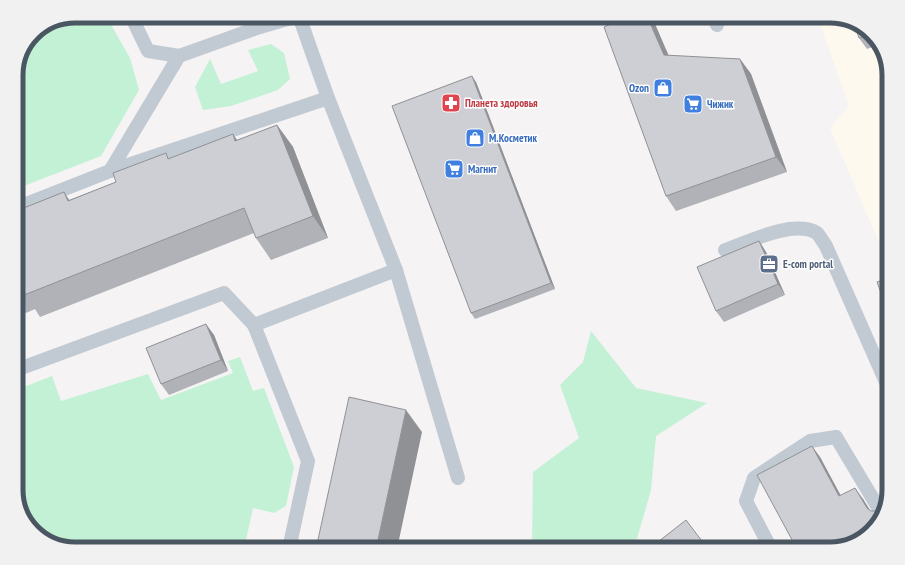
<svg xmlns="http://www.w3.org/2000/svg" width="905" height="565" font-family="'PT Sans Narrow',sans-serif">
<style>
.commercial{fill:#fdf9ef}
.green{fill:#c3f1d5}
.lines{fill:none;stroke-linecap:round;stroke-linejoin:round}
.lane{stroke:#c1cad2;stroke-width:14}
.wall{fill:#b0b2b7}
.shaded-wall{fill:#909195}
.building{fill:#cdcfd5;stroke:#909195}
.labels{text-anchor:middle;stroke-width:3;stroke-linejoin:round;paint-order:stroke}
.shop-label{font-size:11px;font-weight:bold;fill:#366cbe;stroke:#fff;text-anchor:start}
.health-label{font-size:11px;font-weight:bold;fill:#be3a42;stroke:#fff;text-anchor:start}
.service-label{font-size:11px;font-weight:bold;fill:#4e5e75;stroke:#fff;text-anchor:start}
.rim{fill:none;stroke:#4a5661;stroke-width:5}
</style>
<rect width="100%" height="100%" fill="#f5f3f3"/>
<polygon class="commercial" points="817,16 830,16 863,26 881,45 889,71 889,236 878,240 830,128 849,106"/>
<g class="green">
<polygon points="75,16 106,16 130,58 139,90 101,156 16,189 16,71 33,33"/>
<polygon points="271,44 284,53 290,79 278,90 231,106 203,110 195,87 210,59 221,84 258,71 248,50"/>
<polygon points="591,331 636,388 707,403 656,436 651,490 634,549 532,549 533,472 579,438 560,385 583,362"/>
<polygon points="240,357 253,391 264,388 294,467 286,506 274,513 253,508 244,549 75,549 42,539 24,520 16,494 16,390 52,376 61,401 148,374 161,400 233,373 228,361"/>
</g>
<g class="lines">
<g class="lane">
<polyline points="131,16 148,51 179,56 260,27 298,16"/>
<polyline points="255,16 260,27"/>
<polyline points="713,16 717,25"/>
<polyline points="110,171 328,98"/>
<polyline points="16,208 110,171 179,56"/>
<path d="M725 250C748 242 794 219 817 233 820 236 823 242 826 246L889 389"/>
<polyline points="396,270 458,478"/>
<polyline points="254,325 308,461 289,549"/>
<polyline points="16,370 224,293 254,325 396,270 328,98 299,16"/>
<polyline points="771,549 746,501 754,478 810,441 836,437 882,514"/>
</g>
</g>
<g class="wall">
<polygon points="629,16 649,16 655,24 668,56 740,59 751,74 787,172 676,211 666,196"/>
<polygon points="863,26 880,44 867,49 859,38"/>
<polygon points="476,82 555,289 475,319 471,313"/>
<polygon points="277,125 293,147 328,238 271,260 256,238 254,233 40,317 35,309 26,313 16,299 16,211 69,200 116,182 170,158 237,140"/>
<polygon points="759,241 766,252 785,295 724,322 716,311"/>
<polygon points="214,335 228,371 169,395 161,384"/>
<polygon points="820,457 840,496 863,499 870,510 871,511 876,511 881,518 879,523 859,541 830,549 797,549"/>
</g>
<g class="shaded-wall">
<polygon points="647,16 649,16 655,24 675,70 664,55"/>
<polygon points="740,59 751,74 787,172 776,157"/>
<polygon points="472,76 476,82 555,289 551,283"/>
<polygon points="277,125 293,147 328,238 313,216"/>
<polygon points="233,134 248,156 235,141"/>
<polygon points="64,192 79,215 68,201"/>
<polygon points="759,241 766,252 785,295 778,284"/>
<polygon points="206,324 214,335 228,371 221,360"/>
<polygon points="406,410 422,432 397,549 376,549"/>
<polygon points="812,446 820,457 847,507 839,496"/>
<polygon points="855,488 863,499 875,519 867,508"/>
</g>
<g class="building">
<polygon points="629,16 647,16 664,55 740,59 776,157 666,196 604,27"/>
<polygon points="854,23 863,26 870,34 859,38"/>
<polygon points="472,76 551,283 471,313 392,106"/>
<polygon points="277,125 313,216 256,238 244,208 24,295 21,286 16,288 16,211 64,192 68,201 116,182 113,173 166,153 168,159 233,134 235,141"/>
<polygon points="759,241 778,284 716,311 697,267"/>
<polygon points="889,278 889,314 877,282"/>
<polygon points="206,324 221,360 161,384 146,348"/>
<polygon points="349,397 406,410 376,549 316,549"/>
<polygon points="812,446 839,496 855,488 867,508 871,511 876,511 880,519 880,520 826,549 797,549 757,475"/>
<polygon points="686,520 708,549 657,549 654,545"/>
</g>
<defs>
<g id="shop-square" transform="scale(1)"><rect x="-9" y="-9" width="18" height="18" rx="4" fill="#3f7fe0" stroke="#fff"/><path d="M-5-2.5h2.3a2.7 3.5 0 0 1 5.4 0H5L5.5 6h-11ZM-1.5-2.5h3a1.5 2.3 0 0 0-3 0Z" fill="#fff"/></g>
<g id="pharmacy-square" transform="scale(1)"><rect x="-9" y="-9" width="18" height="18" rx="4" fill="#e0444e" stroke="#fff"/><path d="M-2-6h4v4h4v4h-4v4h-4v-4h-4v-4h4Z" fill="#fff"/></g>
<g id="supermarket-square" transform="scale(1)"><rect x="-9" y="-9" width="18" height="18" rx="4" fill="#3f7fe0" stroke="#fff"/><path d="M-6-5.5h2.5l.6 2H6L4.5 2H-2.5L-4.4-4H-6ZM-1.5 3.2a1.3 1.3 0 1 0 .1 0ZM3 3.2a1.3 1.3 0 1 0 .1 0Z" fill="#fff"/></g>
<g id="office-square" transform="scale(1)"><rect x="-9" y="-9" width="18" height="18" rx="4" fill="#5c6f8a" stroke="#fff"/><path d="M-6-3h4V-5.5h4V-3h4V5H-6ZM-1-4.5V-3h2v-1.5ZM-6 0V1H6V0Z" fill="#fff"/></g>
</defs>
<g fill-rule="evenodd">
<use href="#shop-square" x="663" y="88"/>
<use href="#pharmacy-square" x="451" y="103"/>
<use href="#supermarket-square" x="693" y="104"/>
<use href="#shop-square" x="475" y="138"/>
<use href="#supermarket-square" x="454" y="169"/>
<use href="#office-square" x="769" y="264"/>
</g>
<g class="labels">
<g class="shop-label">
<text x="649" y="92" text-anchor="end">Ozon</text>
<text x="707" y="108">Чижик</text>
<text x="489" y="142">М.Косметик</text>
<text x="468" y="173">Магнит</text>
</g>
<g class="health-label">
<text x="465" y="107">Планета здоровья</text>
</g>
<g class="service-label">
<text x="783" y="268">E-com portal</text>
</g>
</g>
<path d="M0 0H905V565H0ZM75 23H830A52 52 0 0 1 882 75V490A52 52 0 0 1 830 542H75A52 52 0 0 1 23 490V75A52 52 0 0 1 75 23Z" fill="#f1f1f2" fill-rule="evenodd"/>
<path class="rim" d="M75 23H830A52 52 0 0 1 882 75V490A52 52 0 0 1 830 542H75A52 52 0 0 1 23 490V75A52 52 0 0 1 75 23Z"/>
</svg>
